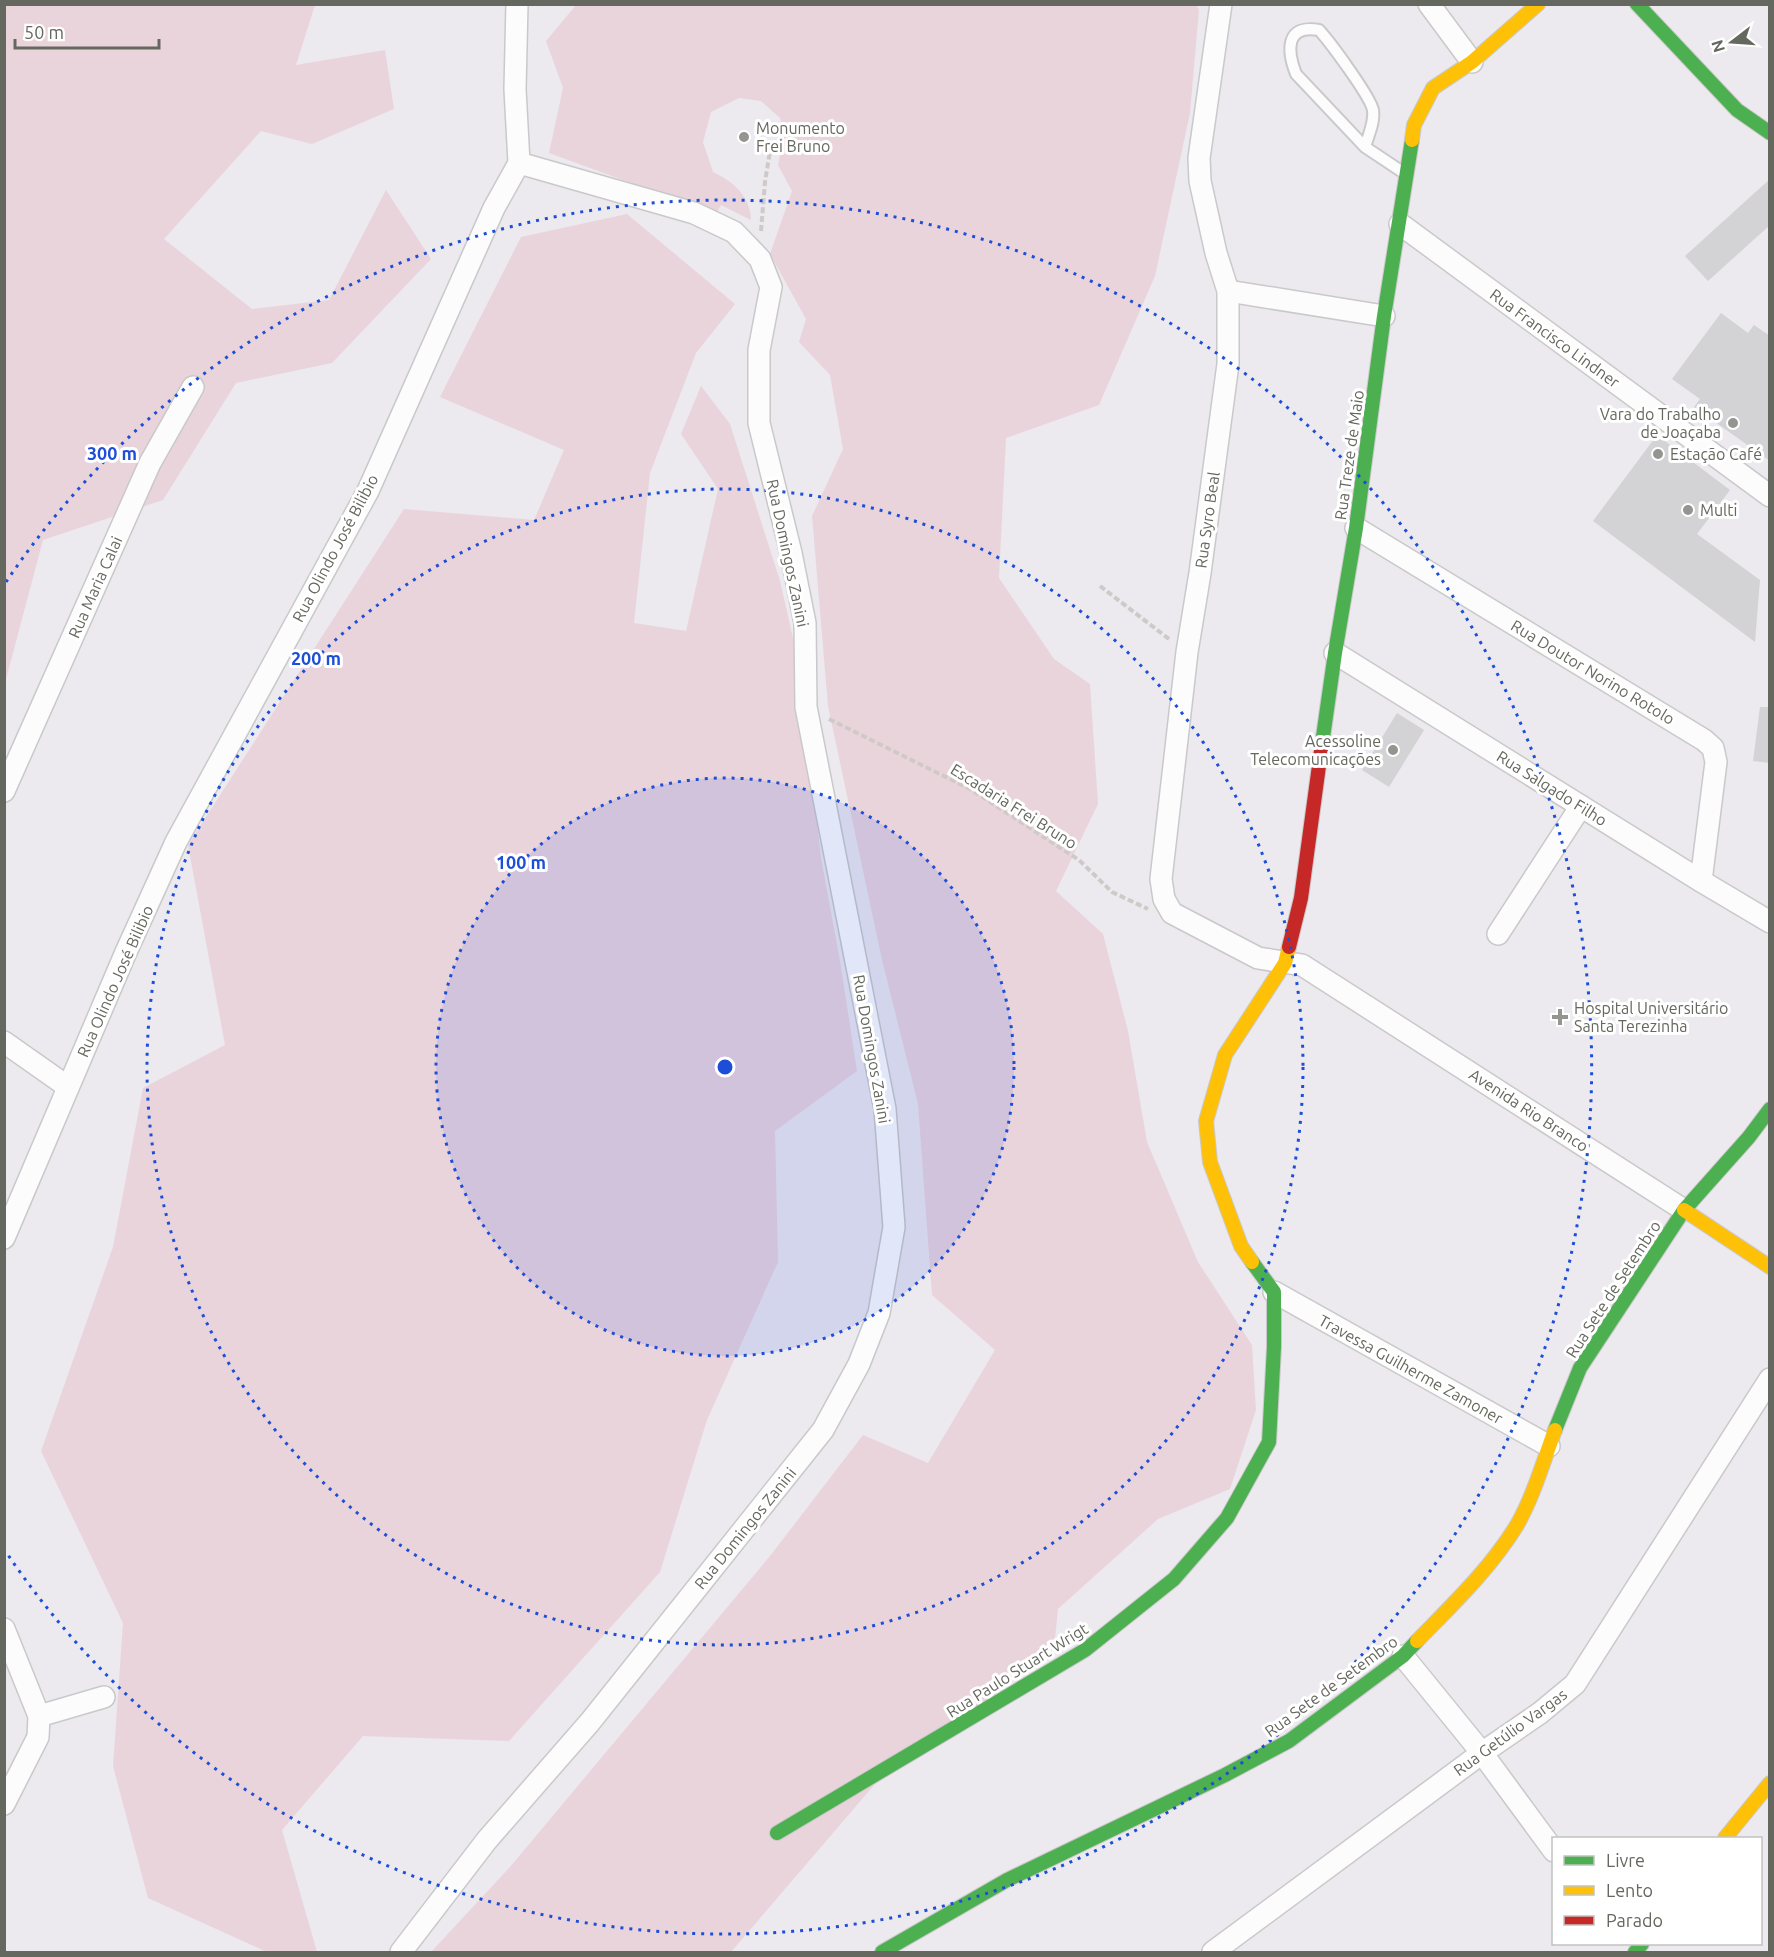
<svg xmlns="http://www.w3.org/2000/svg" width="1774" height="1957" font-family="Ubuntu,sans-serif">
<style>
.green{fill:#ead4dc}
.building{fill:#d3d2d5}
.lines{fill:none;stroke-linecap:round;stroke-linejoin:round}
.lane-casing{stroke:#c9c9c9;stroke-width:14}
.street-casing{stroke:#c9c9c9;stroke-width:24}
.fast-casing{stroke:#c9c9c9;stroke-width:16}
.slow-casing{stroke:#c9c9c9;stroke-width:16}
.jam-casing{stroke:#c9c9c9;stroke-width:16}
.path{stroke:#cfcac8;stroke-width:4;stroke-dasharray:6 3;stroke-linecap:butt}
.lane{stroke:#fcfcfd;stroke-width:10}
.street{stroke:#fcfcfd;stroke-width:21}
.fast{stroke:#4caf50;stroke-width:14}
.slow{stroke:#ffc107;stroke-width:14}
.jam{stroke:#c62828;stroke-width:14}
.ring{fill:none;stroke:#1d4ed8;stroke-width:3;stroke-dasharray:3 6}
.poi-dot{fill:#949591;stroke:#fff;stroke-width:2}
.labels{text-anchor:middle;stroke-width:6;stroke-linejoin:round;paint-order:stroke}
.poi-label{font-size:16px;fill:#65685e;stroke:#fff;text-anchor:start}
.street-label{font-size:16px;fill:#65685e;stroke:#fff}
.centre{fill:#1d4ed8;stroke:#fff;stroke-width:3}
.ring-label{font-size:18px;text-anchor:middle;font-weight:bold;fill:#1d4ed8;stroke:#fff;stroke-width:6;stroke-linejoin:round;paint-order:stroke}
</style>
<rect width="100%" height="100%" fill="#ece9ef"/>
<g class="green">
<polygon points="5,5 315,5 296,65 385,50 394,109 312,144 261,131 164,239 252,309 329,300 386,190 431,259 332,363 236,383 163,500 43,540 5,683"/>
<path d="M576 5H1196L1199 10 1190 113 1155 276 1099 405 1006 438 999 578 1054 659 1090 684 1098 804 1056 891 1103 934 1128 1031 1147 1142 1198 1262 1252 1345 1256 1410 1230 1489 1158 1519 1058 1609 1054 1648 875 1784 731 1952H431L510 1867 770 1556 863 1435 928 1463 995 1350 932 1295 918 1104 882 960 828 706 812 516 843 449 830 375 799 342 806 319 770 254 792 191 778 165 784 136 780 118 761 101 739 98 711 112 703 142 713 172C734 182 750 196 751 220L721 205 716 214 549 153 563 88 546 41Z"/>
<polygon points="627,214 735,304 696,353 650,473 634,623 686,631 718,489 681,434 701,386 730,424 780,581 801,673 821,858 840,961 857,1071 775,1131 778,1262 707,1420 660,1572 509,1741 363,1736 282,1830 317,1952 267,1952 148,1898 113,1766 123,1623 41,1451 113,1247 143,1088 225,1045 188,845 404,509 534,520 564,450 440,397 521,237"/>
</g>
<g class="building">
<polygon points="1770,179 1770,225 1708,281 1685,256"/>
<polygon points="1721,313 1748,333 1754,325 1770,336 1770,461 1694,407 1700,399 1672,379"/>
<polygon points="1657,435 1730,490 1697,534 1760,580 1755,642 1593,521"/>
<polygon points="1760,707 1770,707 1770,763 1753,761"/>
<polygon points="1397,713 1424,730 1389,787 1362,770"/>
</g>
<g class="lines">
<g class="lane-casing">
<path id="lane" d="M1365 147C1368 136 1375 122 1373 110 1370 96 1330 42 1319 30 1285 24 1287 51 1296 74L1365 147 1404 173"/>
</g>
<g class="street-casing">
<g id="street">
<polyline points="1221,4 1199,158 1200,181 1216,253 1228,291 1228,364 1200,573 1187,652 1161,879 1164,899 1172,913 1258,958 1302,965 1684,1210"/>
<polyline points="1429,4 1472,62"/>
<polyline points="1400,224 1770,496"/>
<polyline points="1228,291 1384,316"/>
<polyline points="1356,528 1704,740 1713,748 1716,762 1701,881"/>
<polyline points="1335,653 1701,881 1770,922"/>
<polyline points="4,791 150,463 193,387"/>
<polyline points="1498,934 1581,806"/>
<polyline points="4,1042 68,1087"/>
<polyline points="4,1238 126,952 176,842 368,491 494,208 519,163 515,89 517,4"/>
<polyline points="1274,1292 1549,1446"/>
<polyline points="4,1629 39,1716 38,1737 4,1804"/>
<polyline points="1403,1656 1482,1753 1554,1851"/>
<polyline points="39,1716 104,1697"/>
<polyline points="401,1952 487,1840 590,1722 823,1430 859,1364 879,1313 894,1227 885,1109 806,707 805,623 791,553 759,423 759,350 771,287 760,259 734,232 694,213 519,163"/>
<polyline points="1213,1952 1482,1753 1540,1713 1575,1684 1770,1379"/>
</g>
</g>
<g class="fast-casing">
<g id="fast">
<polyline points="1637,4 1737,110 1770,133"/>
<polyline points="1321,751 1335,653 1356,528 1384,316 1412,140"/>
<polyline points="1555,1430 1580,1368 1684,1210 1749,1137 1770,1109"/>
<polyline points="777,1833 1085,1650 1174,1579 1227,1518 1269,1442 1274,1347 1274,1292 1252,1262"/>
<polyline points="882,1952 1007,1880 1225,1775 1289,1741 1403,1656 1417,1641"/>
<polyline points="1635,1952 1642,1944"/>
</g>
</g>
<g class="slow-casing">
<g id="slow">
<polyline points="1412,140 1414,125 1433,88 1472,62 1538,4"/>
<polyline points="1684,1210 1770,1267"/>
<polyline points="1252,1262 1241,1246 1210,1162 1206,1121 1225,1055 1285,963 1289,947"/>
<path d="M1417 1641C1453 1604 1490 1569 1517 1525 1534 1495 1543 1462 1555 1430"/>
<polyline points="1725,1838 1770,1783"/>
</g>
</g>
<g class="jam-casing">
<polyline id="jam" points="1289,947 1301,898 1321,751"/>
</g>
<g class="path">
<polyline points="761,231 765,182 771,145"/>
<polyline points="1100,586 1169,639"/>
<polyline points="829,719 970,789 1079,860 1112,892 1148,909"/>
</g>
<use href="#lane" class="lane"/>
<use href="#street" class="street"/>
<use href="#fast" class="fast"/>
<use href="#slow" class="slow"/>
<use href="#jam" class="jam"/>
</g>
<circle cx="725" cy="1067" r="289" fill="#1d4ed8" fill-opacity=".12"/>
<g class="ring">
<circle cx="725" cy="1067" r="289"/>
<circle cx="725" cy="1067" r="578"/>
<path d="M6 582A867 867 0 1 1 6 1552"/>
</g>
<g class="poi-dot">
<circle cx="744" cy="137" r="6"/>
<circle cx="1733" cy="423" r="6"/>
<circle cx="1658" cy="454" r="6"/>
<circle cx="1688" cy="510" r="6"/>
<circle cx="1393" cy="750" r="6"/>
<path d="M1557 1008h6v6h6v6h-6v6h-6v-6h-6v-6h6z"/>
</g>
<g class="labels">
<g class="poi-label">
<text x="756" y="134">Monumento<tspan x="756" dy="18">Frei Bruno</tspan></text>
<text x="1721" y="420" text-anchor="end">Vara do Trabalho<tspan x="1721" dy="18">de Joaçaba</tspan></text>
<text x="1670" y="460">Estação Café</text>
<text x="1700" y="516">Multi</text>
<text x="1381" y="747" text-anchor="end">Acessoline<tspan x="1381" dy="18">Telecomunicações</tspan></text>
<text x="1574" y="1014">Hospital Universitário<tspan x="1574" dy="18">Santa Terezinha</tspan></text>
</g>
<g class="street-label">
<text transform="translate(1555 338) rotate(36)" y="6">Rua Francisco Lindner</text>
<text transform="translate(1349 455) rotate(-82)" y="6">Rua Treze de Maio</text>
<text transform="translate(1207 520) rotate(-82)" y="6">Rua Syro Beal</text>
<text transform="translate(335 548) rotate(-62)" y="6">Rua Olindo José Bilibio</text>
<text transform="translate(788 553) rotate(78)" y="6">Rua Domingos Zanini</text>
<text transform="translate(95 587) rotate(-66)" y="6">Rua Maria Calai</text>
<text transform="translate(1593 672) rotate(31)" y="6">Rua Doutor Norino Rotolo</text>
<text transform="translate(1552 788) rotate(32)" y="6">Rua Salgado Filho</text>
<text transform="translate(1014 806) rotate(32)" y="6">Escadaria Frei Bruno</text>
<text transform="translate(115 981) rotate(-66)" y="6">Rua Olindo José Bilibio</text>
<text transform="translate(872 1049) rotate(80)" y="6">Rua Domingos Zanini</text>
<text transform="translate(1529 1110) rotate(33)" y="6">Avenida Rio Branco</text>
<text transform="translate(1613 1289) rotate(-57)" y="6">Rua Sete de Setembro</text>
<text transform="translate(1411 1369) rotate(29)" y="6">Travessa Guilherme Zamoner</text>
<text transform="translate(745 1528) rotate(-51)" y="6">Rua Domingos Zanini</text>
<text transform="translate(1017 1670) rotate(-32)" y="6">Rua Paulo Stuart Wrigt</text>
<text transform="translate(1331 1686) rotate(-36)" y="6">Rua Sete de Setembro</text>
<text transform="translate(1510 1732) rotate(-36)" y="6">Rua Getúlio Vargas</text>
</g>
</g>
<circle cx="725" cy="1067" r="9" class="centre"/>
<g class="ring-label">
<text x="112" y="460">300 m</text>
<text x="316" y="665">200 m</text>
<text x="521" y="869">100 m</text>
</g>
<rect width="1774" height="1957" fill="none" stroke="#65685e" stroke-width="12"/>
<rect x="1552" y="1837" width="210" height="108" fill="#ffffff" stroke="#c1c3bf" stroke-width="1.5"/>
<rect x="1564" y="1856" width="30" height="9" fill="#4caf50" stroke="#c1c3bf" stroke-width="1.5"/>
<text x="1606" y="1867" font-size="18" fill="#65685e">Livre</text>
<rect x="1564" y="1886" width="30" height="9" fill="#ffc107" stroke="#c1c3bf" stroke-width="1.5"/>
<text x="1606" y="1897" font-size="18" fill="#65685e">Lento</text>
<rect x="1564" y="1916" width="30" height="9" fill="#c62828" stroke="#c1c3bf" stroke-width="1.5"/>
<text x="1606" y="1927" font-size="18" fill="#65685e">Parado</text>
<g transform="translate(1732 42) rotate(253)" stroke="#ffffff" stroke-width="4.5" paint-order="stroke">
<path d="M0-4.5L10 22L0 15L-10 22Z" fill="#65685e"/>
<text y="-9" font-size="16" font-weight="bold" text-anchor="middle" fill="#65685e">N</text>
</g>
<path d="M15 39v9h144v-9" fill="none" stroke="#65685e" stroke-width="3"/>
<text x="24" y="39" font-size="18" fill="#65685e" stroke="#ffffff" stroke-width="4.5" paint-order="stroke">50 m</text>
</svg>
